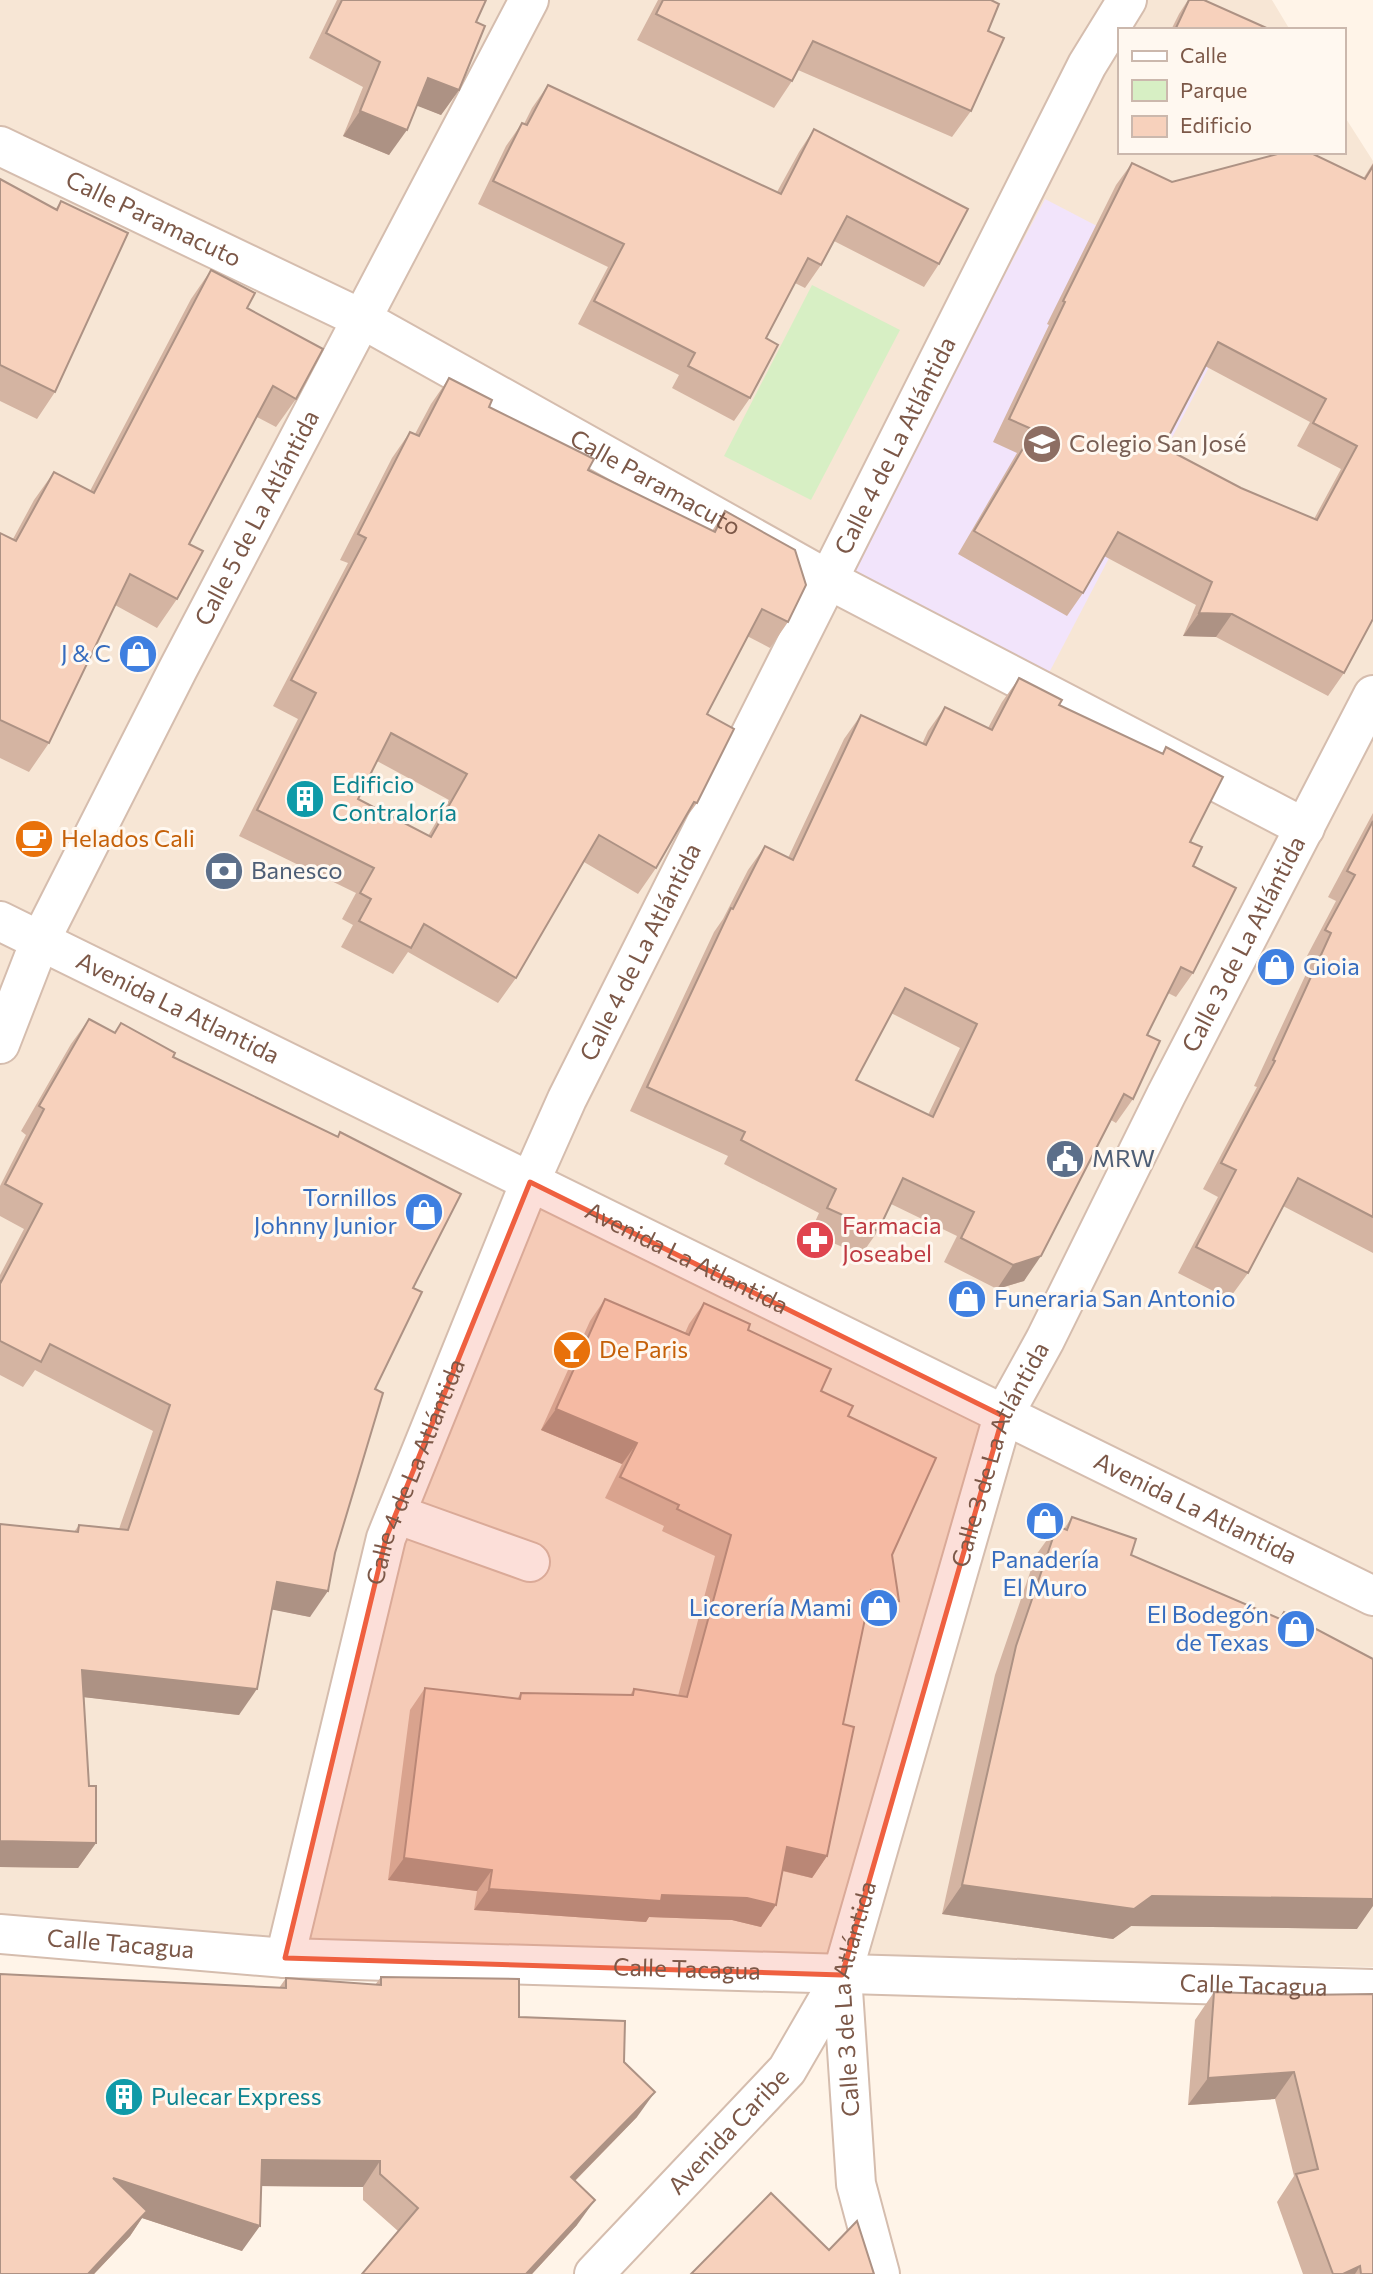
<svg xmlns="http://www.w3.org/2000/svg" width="1373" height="2274" font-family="Commissioner,sans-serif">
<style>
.residential{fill:#f7e6d5}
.education{fill:#f2e4fb}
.green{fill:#d7efc4}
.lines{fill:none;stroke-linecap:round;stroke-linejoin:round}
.minor-casing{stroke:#d5bdae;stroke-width:42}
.minor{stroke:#fff;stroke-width:38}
.wall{fill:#d4b4a2;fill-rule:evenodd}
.shaded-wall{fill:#ad9284}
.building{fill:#f7d1bc;stroke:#ad9284;stroke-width:2;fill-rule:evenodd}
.marked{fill:#ef6040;fill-opacity:0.2;stroke:#ef6040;stroke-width:5;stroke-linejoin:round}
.labels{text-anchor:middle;stroke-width:6;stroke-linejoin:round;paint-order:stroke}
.street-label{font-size:24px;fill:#7c5848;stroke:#fff8f0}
.education-label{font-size:24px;fill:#785e54;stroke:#fff8f0;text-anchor:start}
.shop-label{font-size:24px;fill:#366cbe;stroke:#fff8f0;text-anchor:end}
.culture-label{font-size:24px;fill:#0d838f;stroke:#fff8f0;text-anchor:start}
.food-label{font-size:24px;fill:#c56008;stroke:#fff8f0;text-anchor:start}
.service-label{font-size:24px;fill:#4e5e75;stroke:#fff8f0;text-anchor:start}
.health-label{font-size:24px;fill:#be3a42;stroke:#fff8f0;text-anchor:start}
</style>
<rect width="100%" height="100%" fill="#fff4e8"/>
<polygon class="residential" points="0,0 1272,0 1290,30 1119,30 1119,152 1343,152 1343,114 1373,161 1373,1967 0,1939"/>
<polygon class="education" points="1045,199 1243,302 1040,690 840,586"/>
<polygon class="green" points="812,285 900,330 811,500 724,456"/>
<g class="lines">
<g class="minor-casing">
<g id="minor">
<path id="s1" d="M0 146 362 319 827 579 1305 828"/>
<path id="s2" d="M0 921 1373 1596"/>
<path id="s3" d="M0 1044 40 941 178 669 529 0"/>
<polyline points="396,1514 530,1562"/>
<path id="s4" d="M0 1934 285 1958 1373 1989"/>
<path id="s5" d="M285 1958 386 1538 530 1182 567 1099 1087 65 1127 0"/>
<path id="s6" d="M594 2274 787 2070 842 1975"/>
<path id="s7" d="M880 2274 856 2184 842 1975 1003 1416 1045 1340 1166 1095 1373 695"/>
</g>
</g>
<use href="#minor" class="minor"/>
</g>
<g class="wall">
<polygon points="337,0 486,0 476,22 459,90 441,115 417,105 389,155 343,136 363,87 309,58"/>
<polygon points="658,0 991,0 988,31 971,111 952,137 798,70 792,81 774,108 637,40"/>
<polygon points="1188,0 1189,0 1271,30 1171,30 1179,14"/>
<polygon points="548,85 777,192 799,152 814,129 939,264 924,287 834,241 821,265 805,288 795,283 766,338 750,398 734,421 672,388 679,375 578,324 608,267 478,204 506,146 522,123 524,124 532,108"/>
<path d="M1132 163 1172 182 1363 179 1373 163V619L1344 673 1328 696 1216 637 1183 636 1196 605 1104 556 1083 593 1067 616 958 554 1017 453 993 442 1049 325 1047 324 1116 185ZM1205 366 1310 422 1297 446 1341 469 1314 519 1241 488 1163 447Z"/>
<polygon points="0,179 55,210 61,201 55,392 37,419 0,401"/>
<polygon points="211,270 247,308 296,399 276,427 257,417 189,544 177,599 157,628 115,605 49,743 29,772 0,758 0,533 13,539 34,500 54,472 90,491 191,299"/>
<path d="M449 378 489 407 588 470 712 531 725 511 788 622 770 648 747 636 707 714 697 803 680 826 656 868 638 894 584 862 516 978 498 1003 408 952 393 974 341 947 353 925 342 919 356 893 239 836 298 719 273 706 348 563 340 560 392 458 410 432 415 434 431 404ZM377 761 449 800 428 836 358 799Z"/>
<path d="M1019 678 1059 705 1162 753 1166 747 1190 842 1193 866V973L1176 997 1168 993 1147 1035 1133 1099 1116 1123 1111 1120 1024 1281 997 1289 944 1262 957 1236 891 1204 878 1231 861 1255 810 1233 819 1213 724 1164 728 1156 630 1111 714 932 723 919 748 870 765 846 788 858 844 739 861 715 922 744 928 731 945 707 988 728 1002 702ZM891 1013 960 1048 928 1115 856 1080Z"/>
<polygon points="1373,813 1373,1253 1283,1206 1248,1273 1229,1299 1178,1273 1218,1197 1203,1189 1257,1087 1254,1086 1313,959 1307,956 1336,901 1328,897"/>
<polygon points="89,1019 114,1033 121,1023 173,1057 337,1137 340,1132 413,1288 375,1389 310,1617 272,1609 239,1715 84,1697 89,1786 96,1843 78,1868 0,1867 0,1524 74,1532 79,1525 119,1529 153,1431 35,1370 23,1387 0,1375 0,1275 24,1229 0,1216 0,1186 26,1135 21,1131 71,1044"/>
<polygon points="605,1299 685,1333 689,1324 704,1303 748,1330 821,1391 848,1416 892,1555 899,1601 884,1622 865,1615 843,1724 827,1856 812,1878 782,1871 761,1927 732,1920 649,1917 646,1922 474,1910 477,1891 388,1880 410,1710 425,1688 517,1699 521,1693 630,1695 634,1689 678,1696 715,1556 662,1531 664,1526 605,1498 622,1464 541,1430 590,1321"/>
<polygon points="1072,1517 1131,1555 1279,1619 1284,1612 1357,1929 1131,1926 1113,1939 942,1914 995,1675 1036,1555 1057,1526 1064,1529"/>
<polygon points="381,1977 519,2017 624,2062 637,2117 575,2181 577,2225 532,2274 362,2274 398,2231 363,2200 363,2187 261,2186 242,2251 142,2218 130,2236 94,2274 0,2274 279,1988 286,1978 375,1985"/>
<polygon points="1214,1992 1301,1995 1373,2274 1303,2274 1277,2202 1294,2176 1275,2099 1188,2105 1195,2020"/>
</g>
<g class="shaded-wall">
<polygon points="428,78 459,90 441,115 410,103"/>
<polygon points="360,111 407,130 389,155 343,136"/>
<polygon points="1199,613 1232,614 1216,637 1183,636"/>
<polygon points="1041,1256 1024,1281 997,1289 1013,1265"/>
<polygon points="556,1409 637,1443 622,1464 541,1430"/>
<polygon points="277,1582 328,1591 310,1617 259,1607"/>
<polygon points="871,1590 899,1601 884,1622 856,1611"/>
<polygon points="82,1670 257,1689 239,1715 65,1695"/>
<polygon points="0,1841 96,1843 78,1868 0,1867"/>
<polygon points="787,1847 827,1856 812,1878 772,1868"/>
<polygon points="404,1858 492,1870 477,1891 388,1880"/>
<polygon points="962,1885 1152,1896 1373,1899 1373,1906 1357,1929 1131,1926 1113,1939 942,1914"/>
<polygon points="489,1889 747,1898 776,1905 761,1927 732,1920 649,1917 646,1922 474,1910"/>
<polygon points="1294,2072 1275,2099 1188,2105 1208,2078"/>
<polygon points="655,2092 637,2117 553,2203 571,2177"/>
<polygon points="262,2160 380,2161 363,2187 245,2186"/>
<polygon points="113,2178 260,2226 242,2251 142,2218 130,2236 94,2274 88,2274"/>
<polygon points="595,2200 577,2225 532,2274 526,2274"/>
<polygon points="1360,2266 1355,2274 1343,2274"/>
</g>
<g class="building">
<polygon points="342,0 486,0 476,22 485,26 459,90 428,78 407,130 360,111 380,62 326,33"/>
<polygon points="663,0 991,0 999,4 988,31 1004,38 971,111 813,41 792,81 656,14"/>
<polygon points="1189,0 1204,0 1271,30 1175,30"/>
<polygon points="548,85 781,194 814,129 968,209 939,264 847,216 821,265 808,258 766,338 778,345 750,398 688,366 695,353 594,301 624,244 493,181 522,123 527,125"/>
<path d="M1285 152H1309L1365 179 1373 166V619L1344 673 1232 614 1199 613 1212 582 1118 532 1083 593 974 531 1034 430 1009 419 1065 302 1063 301 1132 163 1172 182ZM1218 342 1326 399 1313 423 1357 446 1317 520 1241 488 1163 447Z"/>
<polygon points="0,179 57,210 61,201 128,233 55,392 0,365"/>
<polygon points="211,270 255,293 247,308 323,349 296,399 273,386 189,544 203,551 177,599 130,574 49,743 0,720 0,533 16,541 54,472 94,493"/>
<path d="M449 378 492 400 489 407 594 459 588 470 715 532 725 511 795 550 806 585 788 622 762 609 707 714 734 729 697 803 694 802 656 868 599 835 516 978 424 924 411 948 359 921 371 899 360 893 374 868 257 810 316 693 291 680 366 538 358 534 410 432 419 436ZM391 733 467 774 431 837 358 799Z"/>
<path d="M1019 678 1062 700 1059 705 1163 754 1166 747 1223 777 1190 842 1202 847 1193 866 1236 888 1193 973 1181 967 1147 1035 1160 1041 1133 1099 1124 1094 1041 1256 1013 1265 961 1238 974 1212 903 1178 878 1231 827 1208 836 1189 741 1140 745 1132 647 1087 731 908 733 909 765 846 793 860 861 715 926 745 945 707 992 730ZM905 988 977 1024 933 1117 856 1080Z"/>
<polygon points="1373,821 1373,1217 1298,1178 1248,1273 1196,1247 1236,1170 1221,1163 1275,1061 1273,1060 1331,933 1325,930 1355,875 1347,871"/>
<polygon points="89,1019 115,1033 121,1023 175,1053 173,1057 338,1137 340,1132 461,1194 413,1288 422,1292 375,1389 383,1393 335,1553 328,1591 277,1582 257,1689 82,1670 89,1786 96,1786 96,1843 0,1841 0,1524 78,1532 79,1525 128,1530 170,1405 50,1344 41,1362 0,1341 0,1281 1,1282 42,1204 5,1184 44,1109 39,1106"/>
<polygon points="605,1299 689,1335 704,1303 750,1324 748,1330 831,1369 821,1391 853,1406 848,1416 936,1458 892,1555 899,1601 871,1590 843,1724 854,1727 827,1856 787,1847 776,1905 747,1898 662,1895 661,1901 489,1889 492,1870 404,1858 425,1688 520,1699 521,1693 633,1695 634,1689 687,1697 731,1535 677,1509 679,1505 620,1477 637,1443 556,1409"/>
<polygon points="1072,1517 1136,1539 1131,1555 1280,1619 1284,1612 1373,1659 1373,1899 1152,1896 1134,1909 962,1885 1016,1646 1057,1526 1067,1530"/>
<polygon points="0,1974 286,1988 286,1978 381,1985 381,1977 519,1979 519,2017 625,2021 624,2062 655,2092 571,2177 595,2200 526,2274 362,2274 418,2208 380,2174 380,2161 262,2160 260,2226 113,2178 147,2211 88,2274 0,2274"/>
<polygon points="1214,1992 1301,1995 1373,1994 1373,2274 1361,2274 1360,2266 1343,2274 1333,2274 1296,2174 1318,2169 1294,2072 1208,2078"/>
<polygon points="771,2193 829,2250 857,2221 874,2274 691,2274"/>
</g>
<path class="marked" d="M530 1182 1003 1416 842 1975 285 1958 386 1538Z"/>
<defs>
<g id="school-disc" transform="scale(2.0125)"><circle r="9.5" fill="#8d6e63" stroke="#fff8f0"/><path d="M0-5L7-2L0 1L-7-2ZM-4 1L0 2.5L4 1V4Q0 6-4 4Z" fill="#fff"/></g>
<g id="shop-disc" transform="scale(2.0125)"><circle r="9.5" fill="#3f7fe0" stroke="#fff8f0"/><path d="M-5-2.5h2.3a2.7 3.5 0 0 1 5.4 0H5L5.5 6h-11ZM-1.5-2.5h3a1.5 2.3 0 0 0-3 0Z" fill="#fff"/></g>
<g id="building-disc" transform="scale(2.0125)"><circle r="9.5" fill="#0f9aa8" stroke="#fff8f0"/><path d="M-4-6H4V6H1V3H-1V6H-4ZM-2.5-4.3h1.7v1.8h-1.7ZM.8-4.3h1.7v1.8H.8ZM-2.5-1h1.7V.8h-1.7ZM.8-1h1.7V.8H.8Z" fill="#fff"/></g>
<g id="cafe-disc" transform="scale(2.0125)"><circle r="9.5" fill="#e8710a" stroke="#fff8f0"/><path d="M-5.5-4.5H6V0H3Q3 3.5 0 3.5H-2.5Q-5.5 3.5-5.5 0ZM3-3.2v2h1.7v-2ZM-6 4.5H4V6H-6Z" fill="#fff"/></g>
<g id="bank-disc" transform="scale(2.0125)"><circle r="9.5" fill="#5c6f8a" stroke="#fff8f0"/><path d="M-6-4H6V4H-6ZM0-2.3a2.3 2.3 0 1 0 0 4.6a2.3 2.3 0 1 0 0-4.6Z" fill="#fff"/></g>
<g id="civic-disc" transform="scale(2.0125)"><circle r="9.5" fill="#5c6f8a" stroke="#fff8f0"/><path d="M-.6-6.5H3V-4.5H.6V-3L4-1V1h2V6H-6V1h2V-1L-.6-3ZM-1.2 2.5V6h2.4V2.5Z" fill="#fff"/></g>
<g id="pharmacy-disc" transform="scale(2.0125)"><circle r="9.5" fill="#e0444e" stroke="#fff8f0"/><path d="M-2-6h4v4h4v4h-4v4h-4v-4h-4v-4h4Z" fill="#fff"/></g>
<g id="bar-disc" transform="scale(2.0125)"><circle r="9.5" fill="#e8710a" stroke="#fff8f0"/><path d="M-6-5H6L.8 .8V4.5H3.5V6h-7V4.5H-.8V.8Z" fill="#fff"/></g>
</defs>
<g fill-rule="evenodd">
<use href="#school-disc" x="1042" y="444"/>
<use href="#shop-disc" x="138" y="654"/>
<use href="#building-disc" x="305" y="799"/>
<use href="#cafe-disc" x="34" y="839"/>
<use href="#bank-disc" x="224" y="871"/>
<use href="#shop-disc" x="1276" y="967"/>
<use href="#civic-disc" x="1065" y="1159"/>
<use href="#shop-disc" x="424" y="1212"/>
<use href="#pharmacy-disc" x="815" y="1240"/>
<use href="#shop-disc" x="967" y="1299"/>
<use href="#bar-disc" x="572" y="1350"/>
<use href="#shop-disc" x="1045" y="1521"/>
<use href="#shop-disc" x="879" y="1608"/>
<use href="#shop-disc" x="1296" y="1629"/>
<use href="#building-disc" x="124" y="2097"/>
</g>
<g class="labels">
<g class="street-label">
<text dy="8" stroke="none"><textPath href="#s1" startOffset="170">Calle Paramacuto</textPath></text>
<text dy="8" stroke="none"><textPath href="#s5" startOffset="1638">Calle 4 de La Atlántida</textPath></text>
<text dy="8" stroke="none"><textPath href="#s1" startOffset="737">Calle Paramacuto</textPath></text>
<text dy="8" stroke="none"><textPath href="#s3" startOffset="586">Calle 5 de La Atlántida</textPath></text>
<text dy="8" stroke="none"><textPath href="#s7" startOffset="1414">Calle 3 de La Atlántida</textPath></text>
<text dy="8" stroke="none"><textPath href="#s5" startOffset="1071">Calle 4 de La Atlántida</textPath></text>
<text dy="8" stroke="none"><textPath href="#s2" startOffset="198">Avenida La Atlantida</textPath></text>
<text dy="8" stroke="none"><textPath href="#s2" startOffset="765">Avenida La Atlantida</textPath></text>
<text dy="8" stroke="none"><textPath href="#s7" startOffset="847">Calle 3 de La Atlántida</textPath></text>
<text dy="8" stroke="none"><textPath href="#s5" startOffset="504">Calle 4 de La Atlántida</textPath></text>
<text dy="8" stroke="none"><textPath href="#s2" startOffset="1332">Avenida La Atlantida</textPath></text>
<text dy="8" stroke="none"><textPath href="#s4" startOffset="121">Calle Tacagua</textPath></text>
<text dy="8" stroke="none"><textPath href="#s4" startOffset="688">Calle Tacagua</textPath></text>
<text dy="8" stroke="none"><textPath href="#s4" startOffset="1255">Calle Tacagua</textPath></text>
<text dy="8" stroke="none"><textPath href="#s7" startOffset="280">Calle 3 de La Atlántida</textPath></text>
<text dy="8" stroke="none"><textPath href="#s6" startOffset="196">Avenida Caribe</textPath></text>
</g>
<g class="education-label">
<text x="1069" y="452">Colegio San José</text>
</g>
<g class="shop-label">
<text x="111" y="662">J &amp; C</text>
<text x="1303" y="975" text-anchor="start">Gioia</text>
<text x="397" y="1206">Tornillos<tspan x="397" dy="28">Johnny Junior</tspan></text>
<text x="994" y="1307" text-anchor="start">Funeraria San Antonio</text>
<text x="1045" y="1568" text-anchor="middle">Panadería<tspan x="1045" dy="28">El Muro</tspan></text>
<text x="852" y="1616">Licorería Mami</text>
<text x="1269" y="1623">El Bodegón<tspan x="1269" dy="28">de Texas</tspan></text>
</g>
<g class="culture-label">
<text x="332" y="793">Edificio<tspan x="332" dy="28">Contraloría</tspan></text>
<text x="151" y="2105">Pulecar Express</text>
</g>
<g class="food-label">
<text x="61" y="847">Helados Cali</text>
<text x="599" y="1358">De Paris</text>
</g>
<g class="service-label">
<text x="251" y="879">Banesco</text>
<text x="1092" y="1167">MRW</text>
</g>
<g class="health-label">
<text x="842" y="1234">Farmacia<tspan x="842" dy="28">Joseabel</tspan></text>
</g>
</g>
<rect x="1118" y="28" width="228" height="126" fill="#fff8f0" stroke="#cbb8ad" stroke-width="2"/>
<rect x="1132" y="51" width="35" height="10" fill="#ffffff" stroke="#cbb8ad" stroke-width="2"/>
<text x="1180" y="63" font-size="21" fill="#7c5848">Calle</text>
<rect x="1132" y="80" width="35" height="21" fill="#d7efc4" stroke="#cbb8ad" stroke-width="2"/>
<text x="1180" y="98" font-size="21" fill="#7c5848">Parque</text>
<rect x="1132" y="116" width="35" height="21" fill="#f7d1bc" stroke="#cbb8ad" stroke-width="2"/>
<text x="1180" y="133" font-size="21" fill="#7c5848">Edificio</text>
</svg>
